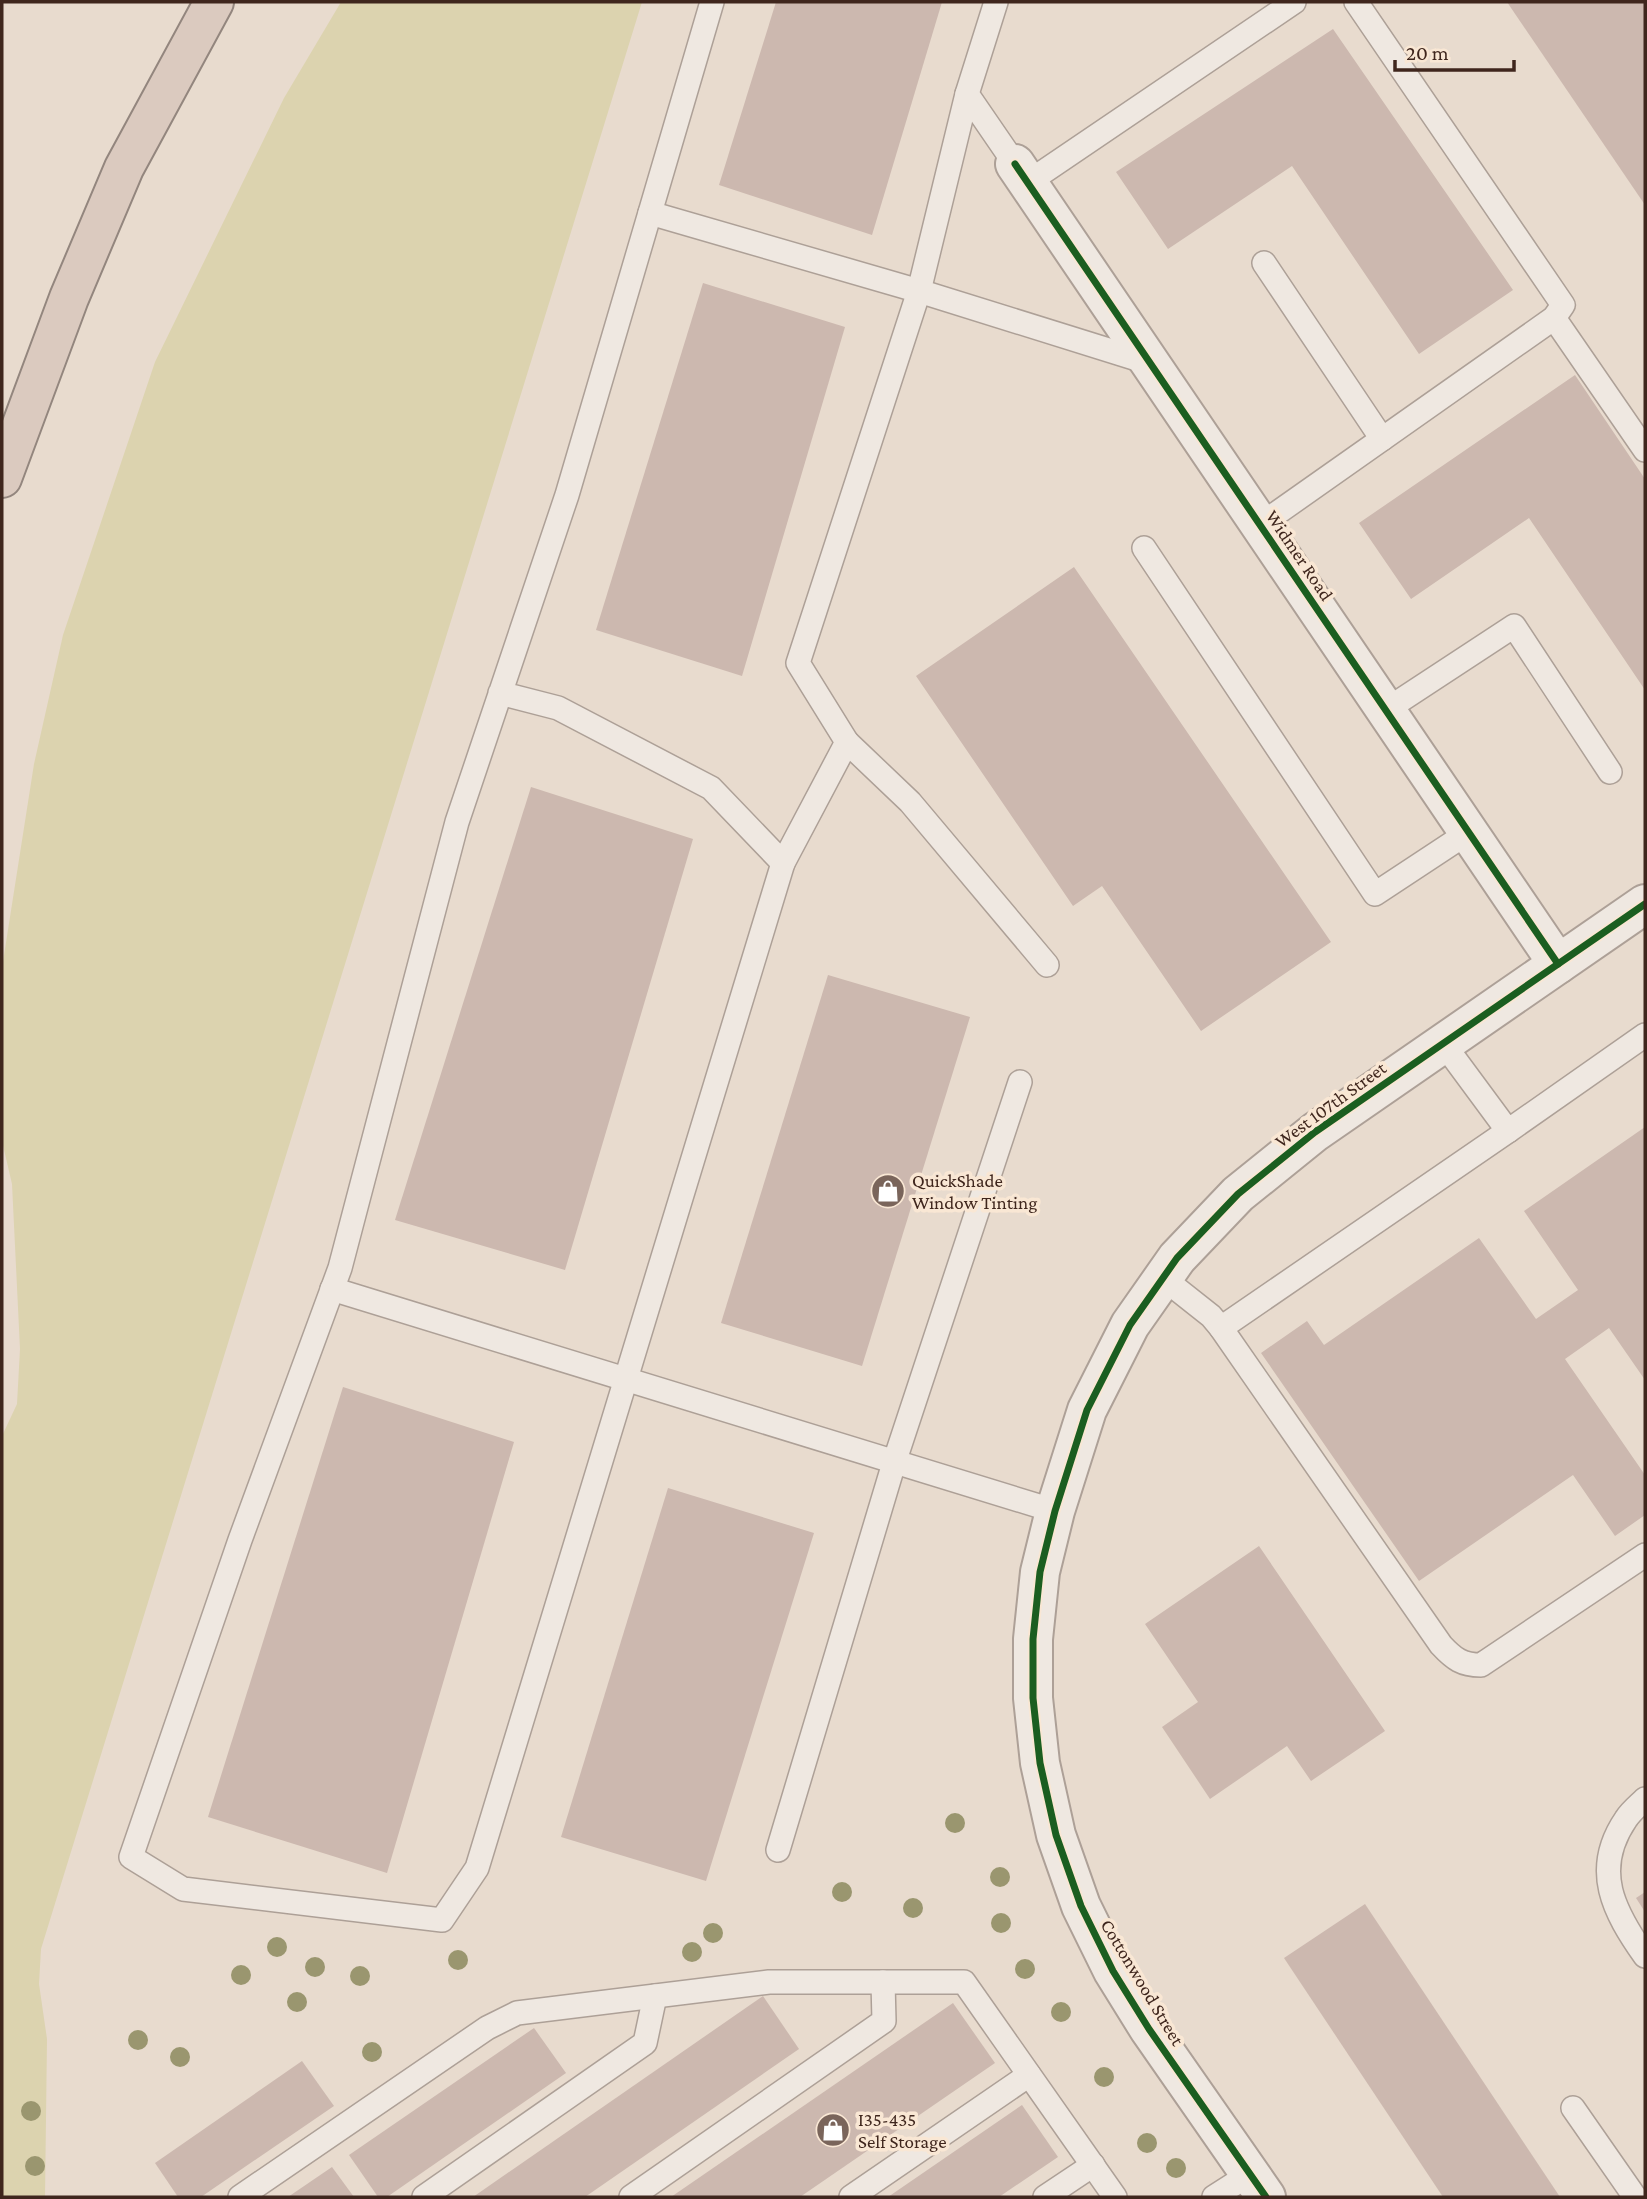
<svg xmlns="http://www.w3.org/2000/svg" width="1647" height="2199" font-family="'Crimson Pro',serif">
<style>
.green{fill:#dcd3af}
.building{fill:#ccb8af}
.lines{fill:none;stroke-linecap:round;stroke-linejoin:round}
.lane-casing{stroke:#ada097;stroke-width:26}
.street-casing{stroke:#ada097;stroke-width:42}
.highway-casing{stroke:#93867e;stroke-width:42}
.lane{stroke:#efe8e1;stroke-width:23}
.street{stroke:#efe8e1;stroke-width:38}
.highway{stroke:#dbcabf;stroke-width:38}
.cycleway-casing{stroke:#f9e7d4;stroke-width:11}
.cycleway{stroke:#1b5e20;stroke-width:7}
.tree{fill:#9a966f}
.labels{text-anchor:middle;stroke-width:7;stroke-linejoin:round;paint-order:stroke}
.street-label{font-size:19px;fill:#3f261d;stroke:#f9e7d4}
.poi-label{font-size:19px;fill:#3f261d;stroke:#f9e7d4;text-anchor:start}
</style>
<rect width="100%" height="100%" fill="#e8dbce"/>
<polygon class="green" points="341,2 642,2 41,1949 39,1984 47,2039 45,2197 2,2197 2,1436 17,1404 20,1349 12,1184 2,1141 2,968 34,764 63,635 155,362 284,98"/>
<g class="building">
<polygon points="776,2 942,2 872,235 719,185"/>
<polygon points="1507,2 1645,2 1645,205"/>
<polygon points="1333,29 1513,290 1419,354 1292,166 1168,249 1116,172"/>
<polygon points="703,283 845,327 742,676 596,630"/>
<polygon points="1575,375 1645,479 1645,690 1529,518 1411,599 1359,523"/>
<polygon points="1074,567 1331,942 1201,1031 1102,886 1073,906 916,676"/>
<polygon points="531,787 693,839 565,1270 395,1220"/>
<polygon points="828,975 970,1017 862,1366 721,1323"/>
<polygon points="1645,1127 1645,1380 1609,1328 1565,1359 1645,1475 1645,1515 1615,1536 1573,1475 1419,1581 1261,1353 1307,1321 1324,1345 1479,1238 1536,1319 1578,1290 1524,1211"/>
<polygon points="343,1387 514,1442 387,1873 208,1817"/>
<polygon points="668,1488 814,1533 706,1881 561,1837"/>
<polygon points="1259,1546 1385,1731 1311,1781 1287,1746 1210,1799 1162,1727 1198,1702 1145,1624"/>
<polygon points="1645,1892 1645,1912 1636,1898"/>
<polygon points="1365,1904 1560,2197 1443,2197 1284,1958"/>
<polygon points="763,1996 799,2049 585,2197 473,2197"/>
<polygon points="953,2003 995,2063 800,2197 671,2197"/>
<polygon points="534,2028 566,2073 387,2197 378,2197 349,2155"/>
<polygon points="302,2061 334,2106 201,2197 178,2197 155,2163"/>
<polygon points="1022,2105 1058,2157 999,2197 888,2197"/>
<polygon points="332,2167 354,2197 288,2197"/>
</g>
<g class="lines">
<g class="lane-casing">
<g id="lane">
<polyline points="996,2 967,94 1015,164"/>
<polyline points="1027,183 1294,2"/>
<polyline points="650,213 919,291 1150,363"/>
<polyline points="1264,263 1382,439"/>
<polyline points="1554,318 1645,450"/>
<polyline points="1260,525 1554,318 1563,305 1356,2"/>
<polyline points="1144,548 1375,894 1469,832"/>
<polyline points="500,693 558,708 711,788 783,863 477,1868 442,1920 183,1889 131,1857 240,1540 340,1268 457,822 567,495 712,2"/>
<polyline points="1386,710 1514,626 1610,772"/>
<polyline points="847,742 910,802 1047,965"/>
<polyline points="783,863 847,742 798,663 919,291 967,94"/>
<polyline points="1443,1043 1508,1131 1645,1035"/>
<path d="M1163 1278 1211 1316 1221 1328 1441 1645C1454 1659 1462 1665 1481 1665L1645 1555"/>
<polyline points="332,1289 1055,1511"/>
<polyline points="1221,1328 1508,1131"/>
<path d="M1645 1799C1639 1805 1631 1811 1626 1819 1591 1870 1614 1912 1645 1956"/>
<polyline points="778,1850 894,1463 1020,1082"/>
<polyline points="1573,2108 1635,2197"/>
<polyline points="240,2197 487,2028 517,2013 769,1982 964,1982 1115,2197"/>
<polyline points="424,2197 645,2043 655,1996"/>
<polyline points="631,2197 884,2021 883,1982"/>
<polyline points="851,2197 1029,2075"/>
<polyline points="1045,2197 1093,2165"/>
<polyline points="1214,2197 1250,2174"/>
</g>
</g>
<g class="street-casing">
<g id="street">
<polyline points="1015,164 1558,964"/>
<polyline points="1266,2197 1149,2029 1113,1971 1081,1906 1056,1835 1040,1763 1033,1698 1033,1639 1040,1572 1055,1511 1087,1410 1130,1325 1177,1258 1238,1194 1315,1132 1645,904"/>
</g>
</g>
<g class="highway-casing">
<polyline id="highway" points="2,478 69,298 124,168 214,2"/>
</g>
<use href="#lane" class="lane"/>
<use href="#street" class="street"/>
<use href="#highway" class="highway"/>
<g class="cycleway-casing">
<g id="cycleway">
<polyline points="1015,164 1558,964"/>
<polyline points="1266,2197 1149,2029 1113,1971 1081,1906 1056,1835 1040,1763 1033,1698 1033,1639 1040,1572 1055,1511 1087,1410 1130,1325 1177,1258 1238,1194 1315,1132 1645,904"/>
</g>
</g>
<use href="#cycleway" class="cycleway"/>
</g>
<g class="tree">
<circle cx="955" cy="1823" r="10"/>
<circle cx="1000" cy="1877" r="10"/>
<circle cx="842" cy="1892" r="10"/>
<circle cx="913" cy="1908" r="10"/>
<circle cx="1001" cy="1923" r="10"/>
<circle cx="713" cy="1933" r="10"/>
<circle cx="277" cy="1947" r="10"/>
<circle cx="692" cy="1952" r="10"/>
<circle cx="458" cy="1960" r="10"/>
<circle cx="315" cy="1967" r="10"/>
<circle cx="1025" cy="1969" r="10"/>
<circle cx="241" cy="1975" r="10"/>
<circle cx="360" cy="1976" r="10"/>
<circle cx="297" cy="2002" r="10"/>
<circle cx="1061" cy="2012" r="10"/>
<circle cx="138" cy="2040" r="10"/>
<circle cx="372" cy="2052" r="10"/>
<circle cx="180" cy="2057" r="10"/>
<circle cx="1104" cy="2077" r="10"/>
<circle cx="31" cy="2111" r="10"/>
<circle cx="1147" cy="2143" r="10"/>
<circle cx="35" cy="2166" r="10"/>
<circle cx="1176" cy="2168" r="10"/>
</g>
<defs>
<g id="shop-disc" transform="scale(1.75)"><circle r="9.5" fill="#7a655b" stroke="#f9e7d4"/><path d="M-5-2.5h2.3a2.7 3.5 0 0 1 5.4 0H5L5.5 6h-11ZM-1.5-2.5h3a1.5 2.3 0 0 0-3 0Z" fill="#fff"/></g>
</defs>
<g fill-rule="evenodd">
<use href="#shop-disc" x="888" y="1191"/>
<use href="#shop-disc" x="833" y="2130"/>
</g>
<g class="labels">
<g class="street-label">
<text transform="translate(1300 555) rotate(56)" y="7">Widmer Road</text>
<text transform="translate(1330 1104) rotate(-36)" y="7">West 107th Street</text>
<text transform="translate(1143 1982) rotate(59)" y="7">Cottonwood Street</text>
</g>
<g class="poi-label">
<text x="912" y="1187">QuickShade<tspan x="912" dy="22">Window Tinting</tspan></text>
<text x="858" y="2126">I35-435<tspan x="858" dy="22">Self Storage</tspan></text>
</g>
</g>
<rect width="1647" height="2199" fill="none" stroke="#3f261d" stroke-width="7"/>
<path d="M1395 60v10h119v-10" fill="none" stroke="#3f261d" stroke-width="3.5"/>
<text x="1406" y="60" font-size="21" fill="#3f261d" stroke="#f9e7d4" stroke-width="5" paint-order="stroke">20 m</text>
</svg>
